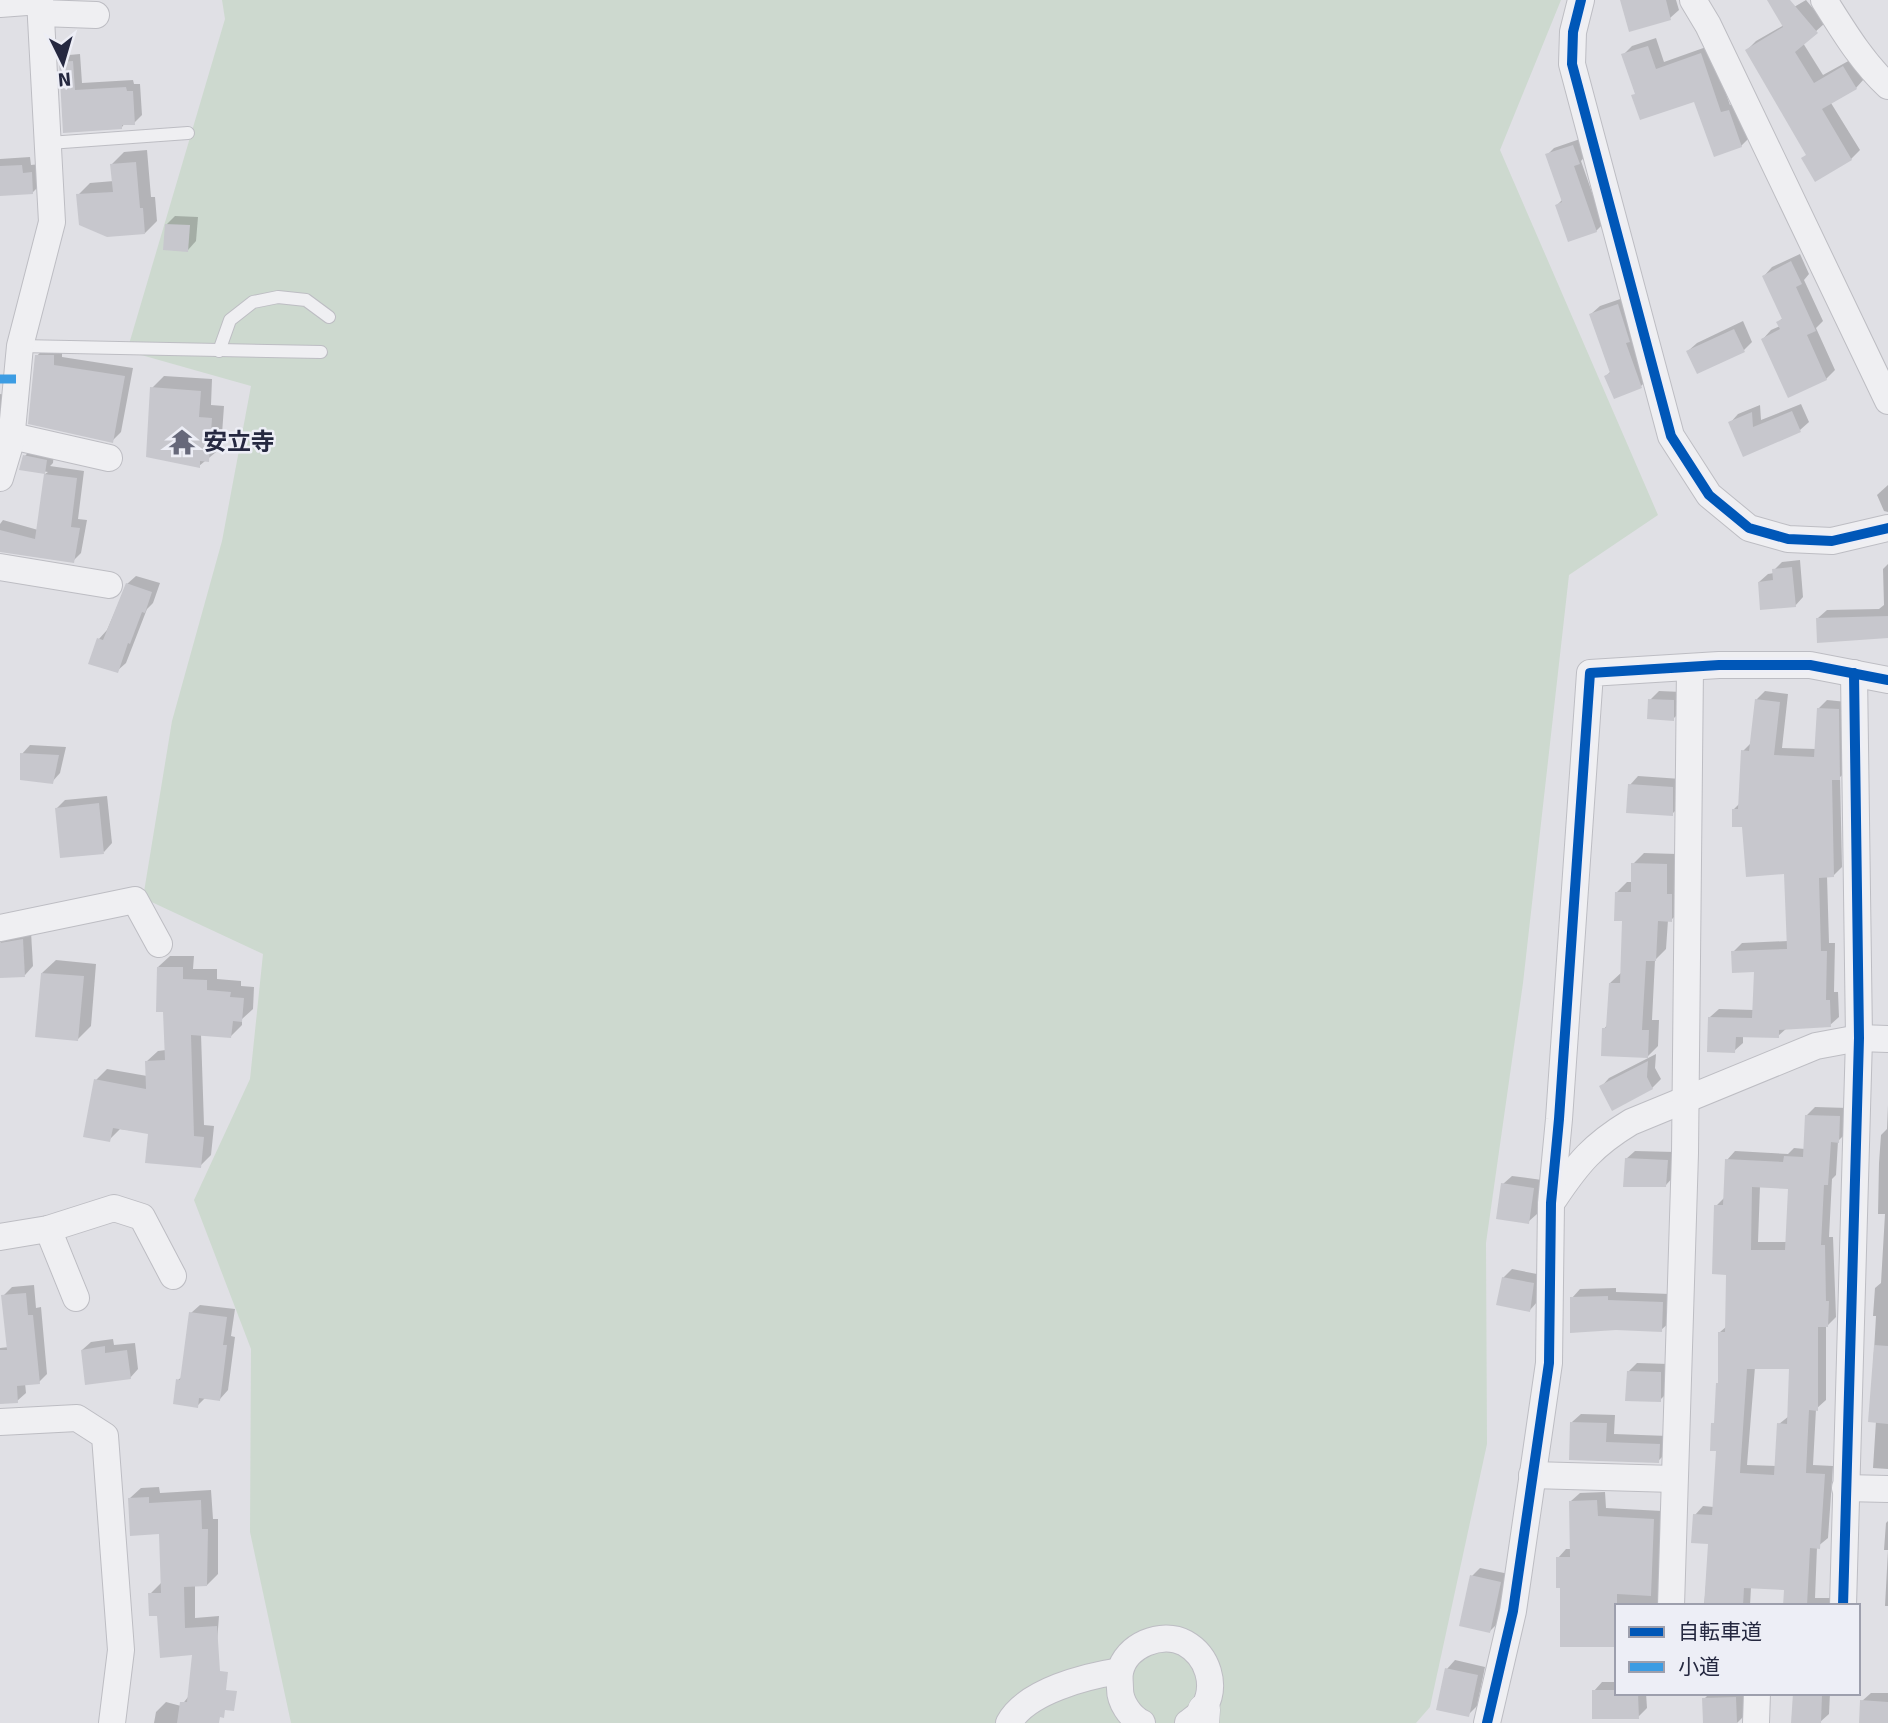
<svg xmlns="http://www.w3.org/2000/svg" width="1888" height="1723" font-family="Signika,'Noto Sans JP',sans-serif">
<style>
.green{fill:#cdd9cf}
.shadow{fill:#0003;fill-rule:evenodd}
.building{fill:#c7c7cd;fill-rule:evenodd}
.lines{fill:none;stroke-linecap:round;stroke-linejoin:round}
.service-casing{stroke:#bdbdc3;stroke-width:14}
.minor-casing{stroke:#bdbdc3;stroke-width:28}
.tertiary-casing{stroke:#bdbdc3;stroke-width:33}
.service{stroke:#efeff2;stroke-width:12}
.minor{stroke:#efeff2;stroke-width:26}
.tertiary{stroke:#efeff2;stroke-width:32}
.quiet{stroke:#3c9ce3;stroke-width:9;stroke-dasharray:18 9;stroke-linecap:butt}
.cycleway-casing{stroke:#edeef6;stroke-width:15}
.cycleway{stroke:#0057b8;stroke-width:10}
.labels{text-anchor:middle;stroke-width:5;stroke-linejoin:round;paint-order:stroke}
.poi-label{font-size:24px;font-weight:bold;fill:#252840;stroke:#edeef6;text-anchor:start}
</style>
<rect width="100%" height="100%" fill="#e0e0e5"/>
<polygon class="green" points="222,0 1561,0 1500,150 1658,515 1569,575 1523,983 1486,1243 1487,1444 1430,1707 1416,1723 291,1723 250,1532 251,1349 194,1200 250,1079 263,954 143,898 172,721 222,541 251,386 127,351 225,19"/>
<g class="shadow">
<polygon points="1622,0 1676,0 1679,10 1670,18"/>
<polygon points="1806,0 1825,23 1803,43 1823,75 1852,59 1864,79 1856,88 1831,103 1860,150 1851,159 1808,154 1747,50 1756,41 1784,25 1789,10"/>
<polygon points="1656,38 1664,62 1709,46 1730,105 1738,102 1750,137 1741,146 1695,100 1636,93 1623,55 1632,46"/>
<polygon points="80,54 82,83 133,80 134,84 140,84 142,115 134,123 125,123 122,127 65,131 61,62 69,55"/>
<polygon points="1580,139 1586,155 1581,161 1603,224 1596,231 1557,205 1563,199 1547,155 1554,148"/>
<polygon points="147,150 151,197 155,197 157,221 145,233 78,195 90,183 114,181 112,164 124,152"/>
<polygon points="30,157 31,165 40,164 41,184 32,193 0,195 0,159"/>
<polygon points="175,216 198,217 196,241 188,250 166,225"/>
<polygon points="1800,254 1809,274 1804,280 1823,321 1816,328 1835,370 1826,379 1763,339 1771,330 1780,326 1778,322 1784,317 1764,276 1772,267"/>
<polygon points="1626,297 1649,378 1641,386 1606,376 1611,371 1591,314 1600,306"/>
<polygon points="1743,321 1752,342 1744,350 1688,351 1697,343"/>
<polygon points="45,347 62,348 62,357 133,368 121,432 112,441 37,356"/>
<polygon points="164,376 212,379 211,405 224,406 221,448 199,466 152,388"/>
<polygon points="0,394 6,395 0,439"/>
<polygon points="1801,404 1809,422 1800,430 1744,455 1730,423 1738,414 1760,405 1761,420"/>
<polygon points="33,447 54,452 53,463 50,466 84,471 78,519 87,520 81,553 73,561 0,550 0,524 3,520 38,530 45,474 48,472 21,468 25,456"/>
<polygon points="1888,485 1888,512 1884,511 1877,495"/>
<polygon points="1800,560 1803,597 1795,606 1759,582 1768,574 1774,573 1774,570 1782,562"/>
<polygon points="1888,564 1888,636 1818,618 1827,610 1879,609 1884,605 1883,569"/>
<polygon points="136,576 160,583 153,603 147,609 126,663 117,671 99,639 107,630 127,584"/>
<polygon points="1659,691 1682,692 1682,710 1673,719 1650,700"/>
<polygon points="1765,691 1788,694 1782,748 1816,749 1818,709 1827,700 1847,702 1848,770 1840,777 1842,867 1834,875 1827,876 1829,943 1835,943 1834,992 1838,992 1839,1017 1830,1025 1787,1028 1778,1036 1743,1035 1743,1043 1734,1051 1710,1017 1719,1009 1754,1010 1756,970 1733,952 1742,943 1788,941 1785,872 1743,826 1734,809 1740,803 1743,751 1752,742 1756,700"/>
<polygon points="30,745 66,747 60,773 52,782 22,754"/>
<polygon points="1638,776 1681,779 1680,806 1672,814 1630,785"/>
<polygon points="107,796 112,843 104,852 56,809 65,800"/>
<polygon points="1644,853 1677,854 1682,909 1671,920 1668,920 1666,949 1655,960 1652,1020 1659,1020 1658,1046 1647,1057 1604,1029 1608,1024 1610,983 1622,972 1624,919 1616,893 1627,882 1633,882 1633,864"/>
<polygon points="31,932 33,966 25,975 0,965 0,943 7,935"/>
<polygon points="170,956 194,956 193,969 217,969 217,979 241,981 241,986 254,987 253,1009 242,1019 242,1025 231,1036 201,1034 204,1125 214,1126 211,1155 200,1166 150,1133 120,1129 109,1140 96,1080 107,1069 147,1076 146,1062 158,1051 166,1050 165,1010 158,967"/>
<polygon points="56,960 96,964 91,1026 78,1039 42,973"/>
<polygon points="1656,1054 1655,1068 1661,1079 1652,1088 1613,1109 1601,1087 1609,1078"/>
<polygon points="1888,1105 1888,1469 1873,1468 1876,1421 1870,1421 1876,1316 1873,1316 1875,1288 1881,1283 1885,1214 1878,1214 1879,1163 1881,1135 1887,1129"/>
<path d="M1815 1107 1848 1108 1847 1132 1838 1141 1836 1175 1832 1179 1829 1237H1833L1836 1317 1826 1327V1400L1816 1409 1813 1465 1833 1466 1828 1538 1817 1547 1815 1598H1832V1606H1785L1786 1588 1751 1587 1750 1606H1704L1710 1543 1695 1515 1703 1506 1714 1507 1718 1450 1713 1424 1716 1421 1720 1382V1332L1727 1326 1728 1273 1716 1206 1725 1197 1727 1160 1735 1151 1788 1154 1794 1148 1805 1149 1806 1116ZM1760 1186 1790 1187 1787 1242H1758ZM1755 1367H1791L1789 1416 1779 1424 1777 1466 1747 1465Z"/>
<polygon points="1635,1151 1675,1152 1674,1176 1666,1185 1626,1159"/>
<polygon points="1512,1176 1542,1180 1537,1214 1528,1222 1503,1184"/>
<polygon points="1512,1269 1542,1275 1538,1301 1530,1310 1503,1278"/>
<polygon points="34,1285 36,1308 41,1307 47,1374 39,1382 25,1383 26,1393 17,1401 0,1403 0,1348 9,1347 3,1296 12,1287"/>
<polygon points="1616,1288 1616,1292 1670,1294 1670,1322 1661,1330 1572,1298 1580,1289"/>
<polygon points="200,1305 235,1309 231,1336 235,1337 228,1390 220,1399 206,1397 197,1406 178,1380 183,1376 191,1313"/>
<polygon points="113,1339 114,1345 135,1343 138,1369 130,1378 82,1350 91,1342"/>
<polygon points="1637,1363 1669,1364 1668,1392 1660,1400 1628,1372"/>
<polygon points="1581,1414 1615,1415 1614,1434 1668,1436 1667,1452 1658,1461 1570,1459 1572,1422"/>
<polygon points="159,1487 160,1493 211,1490 213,1519 218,1519 218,1574 207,1585 195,1585 195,1618 219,1616 217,1642 206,1653 159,1614 150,1594 161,1583 161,1532 130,1498 141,1488"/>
<polygon points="1605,1492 1606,1508 1662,1511 1658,1606 1617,1606 1561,1586 1558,1558 1566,1549 1572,1549 1571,1501 1580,1493"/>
<polygon points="1888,1521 1888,1606 1885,1606 1888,1550 1884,1550 1886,1523"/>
<polygon points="1480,1568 1509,1574 1498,1623 1490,1631 1472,1576"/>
<polygon points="1455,1660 1485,1667 1477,1706 1468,1715 1447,1669"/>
<polygon points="1602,1682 1617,1682 1617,1693 1646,1693 1647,1708 1638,1717 1594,1691"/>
<polygon points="192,1692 210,1723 154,1723 156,1712 166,1702 181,1706"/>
<polygon points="1710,1693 1744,1693 1745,1715 1737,1723 1705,1723 1704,1699"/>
<polygon points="1795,1693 1830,1693 1829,1714 1820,1722"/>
<polygon points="1871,1693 1888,1693 1888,1723 1861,1723 1862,1701"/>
</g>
<g class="building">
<polygon points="1620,0 1666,0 1671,20 1629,32"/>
<polygon points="1767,0 1790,0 1818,33 1795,52 1814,83 1843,66 1857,89 1822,109 1852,160 1815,182 1801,158 1806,155 1745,50 1783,27"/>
<polygon points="1648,46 1656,69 1701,53 1721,112 1729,110 1742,147 1714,157 1694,102 1640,120 1631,95 1635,94 1621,54"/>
<polygon points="73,61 75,90 126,87 127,91 133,91 135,125 122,125 122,129 63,133 59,62"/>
<polygon points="1573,145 1580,164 1574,166 1597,232 1568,242 1555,205 1562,202 1545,154"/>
<polygon points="136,162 140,208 143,208 145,234 107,237 79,225 76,194 113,192 110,164"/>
<polygon points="22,165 23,173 32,172 33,194 0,196 0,166"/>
<polygon points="165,224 190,225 188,252 163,250"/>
<polygon points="1791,261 1802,284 1796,287 1816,331 1807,335 1827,380 1788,398 1761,339 1780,329 1776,322 1782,319 1762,276"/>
<polygon points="1618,304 1630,342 1626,343 1642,388 1614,399 1604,376 1610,373 1589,314"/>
<polygon points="1734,329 1745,352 1697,374 1686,351"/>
<polygon points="35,355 54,355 54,365 125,376 113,443 28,424"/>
<polygon points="150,387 201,391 199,417 212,418 209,462 200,461 200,468 146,457"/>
<polygon points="1792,411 1801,432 1743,457 1728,422 1752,412 1753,427"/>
<polygon points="23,455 47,460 45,474 19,470"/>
<polygon points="44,474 77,478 71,527 80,528 74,563 0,552 0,530 35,539"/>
<polygon points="1792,567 1796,607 1760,610 1758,582 1773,580 1772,569"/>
<polygon points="126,583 152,592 145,613 142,612 130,644 128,643 118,673 88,664 97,638 103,640"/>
<polygon points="1888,616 1888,638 1817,643 1816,618"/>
<polygon points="1648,699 1674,700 1674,721 1647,719"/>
<polygon points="1755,699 1780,702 1774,755 1814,757 1817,708 1839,709 1840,780 1832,780 1834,877 1819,878 1821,951 1827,951 1826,1000 1830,1000 1831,1027 1779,1030 1779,1038 1736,1037 1735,1053 1707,1052 1708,1017 1752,1018 1754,972 1732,973 1731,951 1787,949 1784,874 1746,877 1742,827 1732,827 1732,809 1738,809 1741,750 1749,751"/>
<polygon points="20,753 59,755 53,784 20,780"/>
<polygon points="1628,784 1673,787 1673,816 1626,813"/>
<polygon points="99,803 104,854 60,858 55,808"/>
<polygon points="1631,863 1667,864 1667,894 1672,894 1672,922 1658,921 1656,961 1646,961 1642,1030 1649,1030 1648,1058 1601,1056 1602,1028 1606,1028 1609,983 1620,983 1622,921 1614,921 1615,892 1631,892"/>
<polygon points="23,939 25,977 0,978 0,943"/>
<polygon points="157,967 183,967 183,979 207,980 207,990 231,992 230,997 244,998 242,1022 233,1021 231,1038 191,1035 194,1136 204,1137 201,1168 145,1163 148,1134 113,1128 110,1142 83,1137 94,1079 146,1089 145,1061 165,1060 163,1012 156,1012"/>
<polygon points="41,973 84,976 78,1041 35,1037"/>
<polygon points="1648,1061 1647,1077 1653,1089 1612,1111 1599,1086"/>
<path d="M1805 1115 1840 1116 1839 1143 1831 1142 1828 1185H1824L1821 1245H1825L1826 1301H1829L1828 1327H1818V1411L1809 1410 1806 1473 1825 1474 1820 1549 1810 1548 1807 1606H1783L1784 1590 1744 1588 1743 1606H1704L1708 1544 1691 1543 1693 1514 1712 1515 1716 1451H1710L1711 1423H1714L1716 1383H1718V1332H1725L1726 1275 1712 1274 1714 1205H1723L1725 1159 1783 1162 1784 1156 1803 1157ZM1752 1187 1788 1189 1785 1250H1751ZM1747 1369H1789L1787 1424 1777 1423 1774 1475 1740 1473Z"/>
<polygon points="1625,1158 1668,1160 1666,1187 1623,1187"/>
<polygon points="1501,1183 1534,1188 1529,1224 1496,1219"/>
<polygon points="1502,1277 1534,1283 1530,1312 1496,1305"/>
<polygon points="26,1293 28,1315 33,1315 40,1384 17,1386 18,1403 0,1404 0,1350 7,1350 1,1295"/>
<polygon points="1608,1296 1608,1300 1663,1302 1662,1332 1616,1330 1570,1333 1570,1297"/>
<polygon points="189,1312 227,1317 223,1345 227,1345 220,1401 199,1398 198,1408 173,1404 176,1379 180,1380 181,1373"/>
<polygon points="1874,1345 1888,1346 1888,1424 1868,1422"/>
<polygon points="105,1346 105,1353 127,1350 131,1379 85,1385 81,1350"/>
<polygon points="1627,1371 1661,1372 1661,1402 1625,1401"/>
<polygon points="1570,1422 1607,1423 1606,1442 1660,1444 1659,1463 1569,1460"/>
<polygon points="149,1497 149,1503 201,1500 202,1529 208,1529 207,1586 184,1587 185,1628 217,1626 220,1671 228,1672 226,1690 237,1691 234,1711 225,1710 224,1718 220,1717 219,1723 177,1723 180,1702 187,1702 192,1655 160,1658 157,1616 149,1616 148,1593 161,1593 159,1534 130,1536 128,1498"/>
<polygon points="1597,1500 1598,1516 1654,1519 1651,1596 1617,1594 1617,1647 1560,1647 1560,1588 1556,1588 1556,1557 1570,1557 1569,1501"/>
<polygon points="1470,1575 1501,1582 1490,1633 1459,1626"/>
<polygon points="1445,1668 1478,1675 1469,1717 1436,1710"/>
<polygon points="1592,1690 1617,1690 1617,1693 1638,1693 1639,1719 1592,1719"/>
<polygon points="1793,1693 1822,1695 1821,1723 1791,1723"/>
<polygon points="1736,1697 1737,1723 1703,1723 1702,1698"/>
<polygon points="1860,1700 1888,1702 1888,1723 1859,1723"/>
</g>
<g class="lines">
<g class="service-casing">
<g id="service">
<polyline points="49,143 188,133"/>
<polyline points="20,346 321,352"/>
<polyline points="219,351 230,320 253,302 278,297 306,300 329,317"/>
</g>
</g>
<g class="minor-casing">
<g id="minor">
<polyline points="1581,0 1573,32 1572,64 1671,436 1709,495 1749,528 1788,539 1832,541 1888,528"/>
<polyline points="1693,0 1708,25 1888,401"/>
<path d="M1824 0C1843 30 1862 62 1888 86"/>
<polyline points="0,4 40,1"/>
<polyline points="41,13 96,15"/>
<polyline points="12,436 109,458"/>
<polyline points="0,478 11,441 20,346 52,222 40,0"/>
<polyline points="0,567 109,585"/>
<polyline points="0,928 135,900 159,944"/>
<path d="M1554 1199C1578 1163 1593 1145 1631 1122L1816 1046 1859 1038 1888 1039"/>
<polyline points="48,1229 76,1298"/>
<polyline points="0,1237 48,1229 114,1208 142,1217 173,1276"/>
<polyline points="0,1422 77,1418 105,1436 121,1650 112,1723"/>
<polyline points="1532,1475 1674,1479"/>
<polyline points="1845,1488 1888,1489"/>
<polyline points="1671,1606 1685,1153 1690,667"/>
<polyline points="1843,1606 1859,1038 1854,673"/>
<path d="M1009 1723C1026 1691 1087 1676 1120 1671"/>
<path d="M1142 1723C1130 1717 1120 1702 1120 1689 1120 1684 1119 1677 1120 1672 1125 1646 1162 1630 1185 1643 1208 1656 1217 1685 1204 1708 1201 1714 1193 1719 1188 1723"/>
<polyline points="1487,1723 1513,1611 1549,1363 1551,1203 1559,1119 1590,673 1719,665 1810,665 1888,680"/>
<polyline points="1756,1723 1757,1693"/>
</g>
</g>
<g class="tertiary-casing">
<polyline id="tertiary" points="1203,1723 1204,1710"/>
</g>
<use href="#service" class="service"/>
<use href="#minor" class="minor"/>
<use href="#tertiary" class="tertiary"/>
<polyline class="quiet" points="0,379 16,379"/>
<g class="cycleway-casing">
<g id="cycleway">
<polyline points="1581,0 1573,32 1572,64 1671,436 1709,495 1749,528 1788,539 1832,541 1888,528"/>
<polyline points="1843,1606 1859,1038 1854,673"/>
<polyline points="1487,1723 1513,1611 1549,1363 1551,1203 1559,1119 1590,673 1719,665 1810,665 1888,680"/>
</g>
</g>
<use href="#cycleway" class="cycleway"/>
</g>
<defs>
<g id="temple-bare" transform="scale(2.1)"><path d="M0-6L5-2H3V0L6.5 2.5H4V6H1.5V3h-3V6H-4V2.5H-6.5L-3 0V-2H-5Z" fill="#66687a" stroke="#edeef6" stroke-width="2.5" paint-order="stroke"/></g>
</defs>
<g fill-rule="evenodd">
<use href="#temple-bare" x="182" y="442"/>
</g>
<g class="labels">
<g class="poi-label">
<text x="203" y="450">安立寺</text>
</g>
</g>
<rect x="1615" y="1604" width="245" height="91" fill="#edeef6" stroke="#9d9fad" stroke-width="2"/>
<rect x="1629" y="1627" width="35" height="10" fill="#0057b8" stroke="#9d9fad" stroke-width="2"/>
<text x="1678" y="1639" font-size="21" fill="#252840">自転車道</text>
<rect x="1629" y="1662" width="35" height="10" fill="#3c9ce3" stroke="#9d9fad" stroke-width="2"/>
<text x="1678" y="1674" font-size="21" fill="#252840">小道</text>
<g transform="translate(63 63) rotate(175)" stroke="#edeef6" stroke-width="5" paint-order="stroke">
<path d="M0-5L12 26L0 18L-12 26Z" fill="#252840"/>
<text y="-10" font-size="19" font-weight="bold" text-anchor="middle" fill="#252840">N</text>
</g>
</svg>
